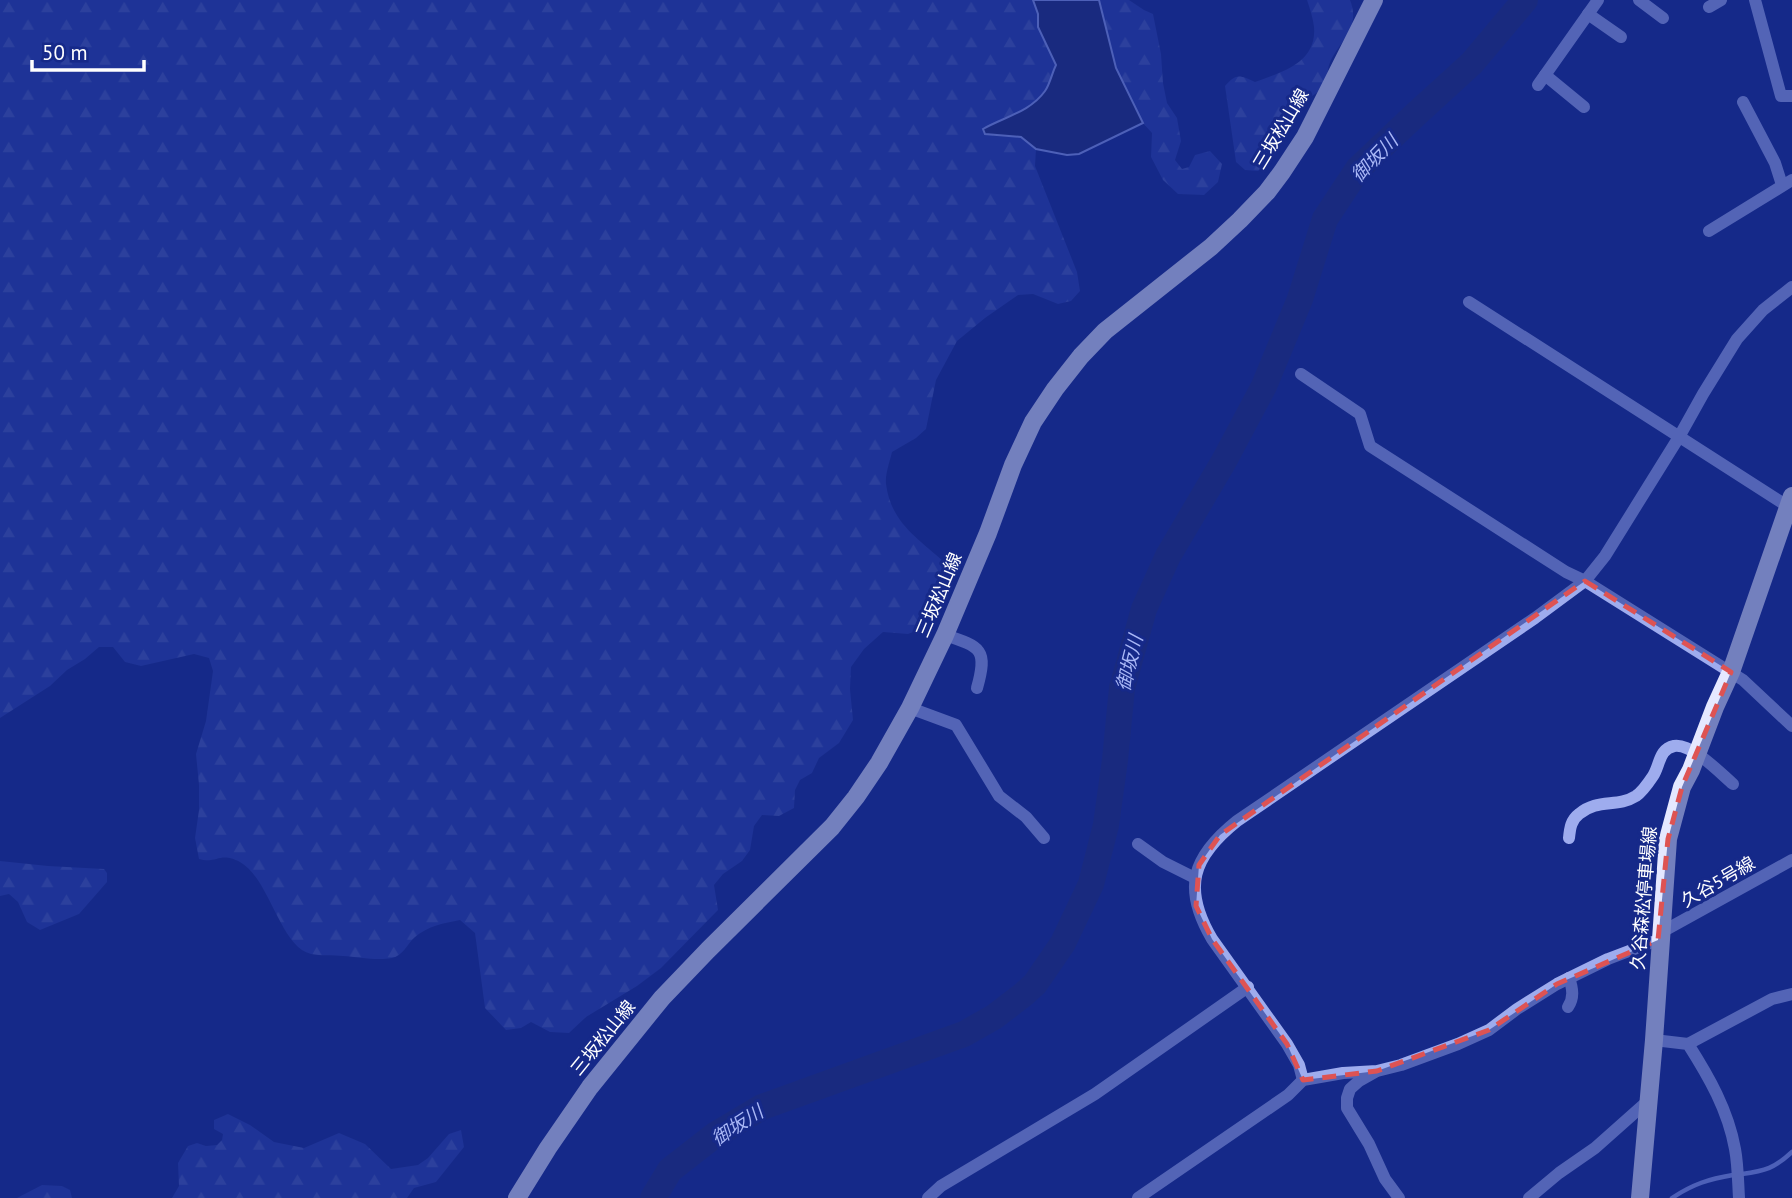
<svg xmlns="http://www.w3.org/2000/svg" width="1792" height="1198" font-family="'PT Sans','Noto Sans JP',sans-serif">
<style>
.forest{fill:url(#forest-firs)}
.water{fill:#1e2c74;stroke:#90a2f1;stroke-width:2}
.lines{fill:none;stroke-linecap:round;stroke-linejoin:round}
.stream{stroke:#90a2f1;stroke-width:4.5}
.river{stroke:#1e2c74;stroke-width:26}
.minor{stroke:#9eacee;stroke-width:12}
.major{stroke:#e5e8ff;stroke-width:18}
.marked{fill:none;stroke:#de5353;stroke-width:5;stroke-dasharray:14 9;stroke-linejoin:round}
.labels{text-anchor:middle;stroke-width:6;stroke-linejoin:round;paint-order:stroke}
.street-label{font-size:18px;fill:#fff;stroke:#162989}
.water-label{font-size:19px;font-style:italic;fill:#a9b7f6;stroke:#162989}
</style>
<defs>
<pattern id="forest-firs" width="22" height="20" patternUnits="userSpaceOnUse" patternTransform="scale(1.75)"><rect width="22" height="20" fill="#283fa8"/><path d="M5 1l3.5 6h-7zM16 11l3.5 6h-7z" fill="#485cb5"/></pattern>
</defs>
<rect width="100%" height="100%" fill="#162989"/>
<g class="forest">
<path d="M0 0H1033L1038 14V27L1056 65 1046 90 1028 108 999 120 993 136 1021 137 1036 149 1035 166 1077 272 1080 291 1071 301 1058 304 1033 294 1018 295 985 318 957 341 936 380 926 429 916 438 892 452C890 461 885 474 886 484 891 523 918 538 944 562L948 591 938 615 921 629 908 634 883 632 864 649 851 667 850 689 853 720 839 743 819 758 812 773 800 780 795 790 794 808 779 816 762 815 754 826 750 850 742 861 723 874 714 885 718 910 661 968 637 986 586 1017 569 1033 550 1032 531 1022 521 1028 506 1030 485 1008 475 933 460 920C444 923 428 926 415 937 407 944 403 956 392 958 377 961 358 957 343 956 333 955 321 956 311 954 280 947 270 879 240 862 220 851 217 864 199 859L195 838 199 810V785L196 754 206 721 213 671 209 658 194 654 141 666 125 662 113 647H99L85 659 67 670 50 686 0 718Z"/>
<polygon points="1099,0 1129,0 1144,10 1153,14 1161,54 1163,83 1167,103 1177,118 1181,141 1175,160 1182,169 1189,167 1195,155 1210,151 1222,164 1218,182 1204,195 1178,194 1163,180 1151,157 1152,133 1143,123 1116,68"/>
<path d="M1307 0H1350C1362 30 1337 42 1329 65 1327 71 1328 80 1324 86 1319 93 1309 96 1304 104 1289 126 1281 156 1258 171L1245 170 1236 162 1225 86C1236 73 1240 75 1255 82 1282 72 1317 63 1314 27 1313 18 1310 9 1307 0Z"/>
<polygon points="0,861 48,866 104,869 107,873 107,882 79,914 40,930 27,922 18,902 9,894 0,896"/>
<polygon points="228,1114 250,1125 274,1142 304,1148 339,1133 365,1144 391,1169 418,1165 428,1158 449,1134 461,1130 464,1147 436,1182 414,1188 407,1198 172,1198 179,1186 178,1163 188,1146 197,1143 206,1146 217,1145 222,1140 223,1134 214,1129 214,1120"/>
<polygon points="42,1185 62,1186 70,1190 72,1198 17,1198"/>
</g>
<path class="water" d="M1033 0H1099L1116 68 1143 123 1079 154 1067 155 1036 149 1021 137 985 134 983 129C1004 117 1030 112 1045 91 1050 84 1052 73 1056 65L1038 27V14Z"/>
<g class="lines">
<g class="stream">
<path d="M1742 1174C1765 1171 1775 1168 1792 1152"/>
<path d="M1672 1198C1693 1184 1709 1179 1733 1175"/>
</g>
<polyline class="river" points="653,1198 670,1170 715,1135 762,1107 964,1034 994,1017 1024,994 1035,984 1063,943 1091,884 1106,825 1115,760 1122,688 1144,609 1168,556 1224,461 1264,386 1300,299 1325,219 1358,169 1414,116 1472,63 1525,0"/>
<g class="minor">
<polyline points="1639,0 1663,18"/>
<polyline points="1755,0 1781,96 1792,96"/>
<polyline points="1709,7 1721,0"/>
<polyline points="1588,14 1621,37"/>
<polyline points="1545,75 1584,107"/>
<polyline points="1538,85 1598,0"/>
<polyline points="1743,102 1775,163 1782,185"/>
<polyline points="1709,231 1792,180"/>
<polyline points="1469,302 1792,509"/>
<polyline points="1301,374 1360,414 1370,446 1566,572 1585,581 1743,680 1792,726"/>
<path d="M945 635C981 647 988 649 977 688"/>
<polyline points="910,708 956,725 999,796 1026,817 1044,838"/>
<path d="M1569 838C1570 828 1571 820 1579 814 1598 798 1617 808 1636 796 1642 792 1649 782 1653 776 1660 765 1659 749 1674 746 1692 743 1720 773 1733 784"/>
<polyline points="1138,844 1163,862 1195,878"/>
<path d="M1568 1007C1574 998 1573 989 1569 978"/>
<path d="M1654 1040 1688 1044C1709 1077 1728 1110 1735 1149 1738 1165 1738 1182 1739 1198"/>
<polyline points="1688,1044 1772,999 1792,994"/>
<polyline points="1375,1072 1359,1081 1350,1089 1347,1098 1347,1108 1369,1144 1385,1179 1399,1198"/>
<path d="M1303 1080 1299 1065 1287 1044 1212 939C1182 888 1192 857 1237 821L1535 618 1585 581 1605 556 1679 437 1703 394 1737 339 1763 310 1792 287"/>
<polyline points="928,1198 941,1186 1095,1094 1248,987"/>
<polyline points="1138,1198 1288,1095 1303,1080 1343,1073 1377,1071 1401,1065 1458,1044 1489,1030 1517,1009 1557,984 1608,959 1658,940 1660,933 1792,860"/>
<polyline points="1529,1198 1559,1173 1595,1148 1649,1100"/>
</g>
<g class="major">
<polyline points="517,1198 548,1148 590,1087 662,998 708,950 832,827 856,797 879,763 910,708 945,635 988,533 1013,465 1033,422 1055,389 1081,356 1105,331 1211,247 1240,220 1267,192 1282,172 1305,137 1374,0"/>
<polyline points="1640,1198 1654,1040 1668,839 1682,787 1691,770 1715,707 1731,672 1792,496"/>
</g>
</g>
<path d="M0 0H1792V1198H0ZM1585 581 1731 672 1682 787 1668 839 1658 940 1557 984 1489 1030 1377 1071 1303 1080 1287 1044 1212 939 1196 906 1199 865 1220 835Z" fill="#162989" fill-opacity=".55" fill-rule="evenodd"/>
<path class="marked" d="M1585 581 1731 672 1682 787 1668 839 1658 940 1557 984 1489 1030 1377 1071 1303 1080 1287 1044 1212 939 1196 906 1199 865 1220 835Z"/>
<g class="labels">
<g class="street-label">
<text transform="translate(1281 129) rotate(-59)" y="6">三坂松山線</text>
<text transform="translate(939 595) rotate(-67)" y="6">三坂松山線</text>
<text transform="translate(1718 882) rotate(-30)" y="6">久谷5号線</text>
<text transform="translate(1644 898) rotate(-85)" y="6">久谷森松停車場線</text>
<text transform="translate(603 1038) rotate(-51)" y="6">三坂松山線</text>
</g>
<g class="water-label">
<text transform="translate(1374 158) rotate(-46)" y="7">御坂川</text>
<text transform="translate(1129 663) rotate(-76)" y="7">御坂川</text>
<text transform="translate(737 1125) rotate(-33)" y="7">御坂川</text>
</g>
</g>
<path d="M32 60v10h112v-10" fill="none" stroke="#ffffff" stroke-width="3.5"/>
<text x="42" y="60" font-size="21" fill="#ffffff" stroke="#162989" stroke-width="5" paint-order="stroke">50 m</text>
</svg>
